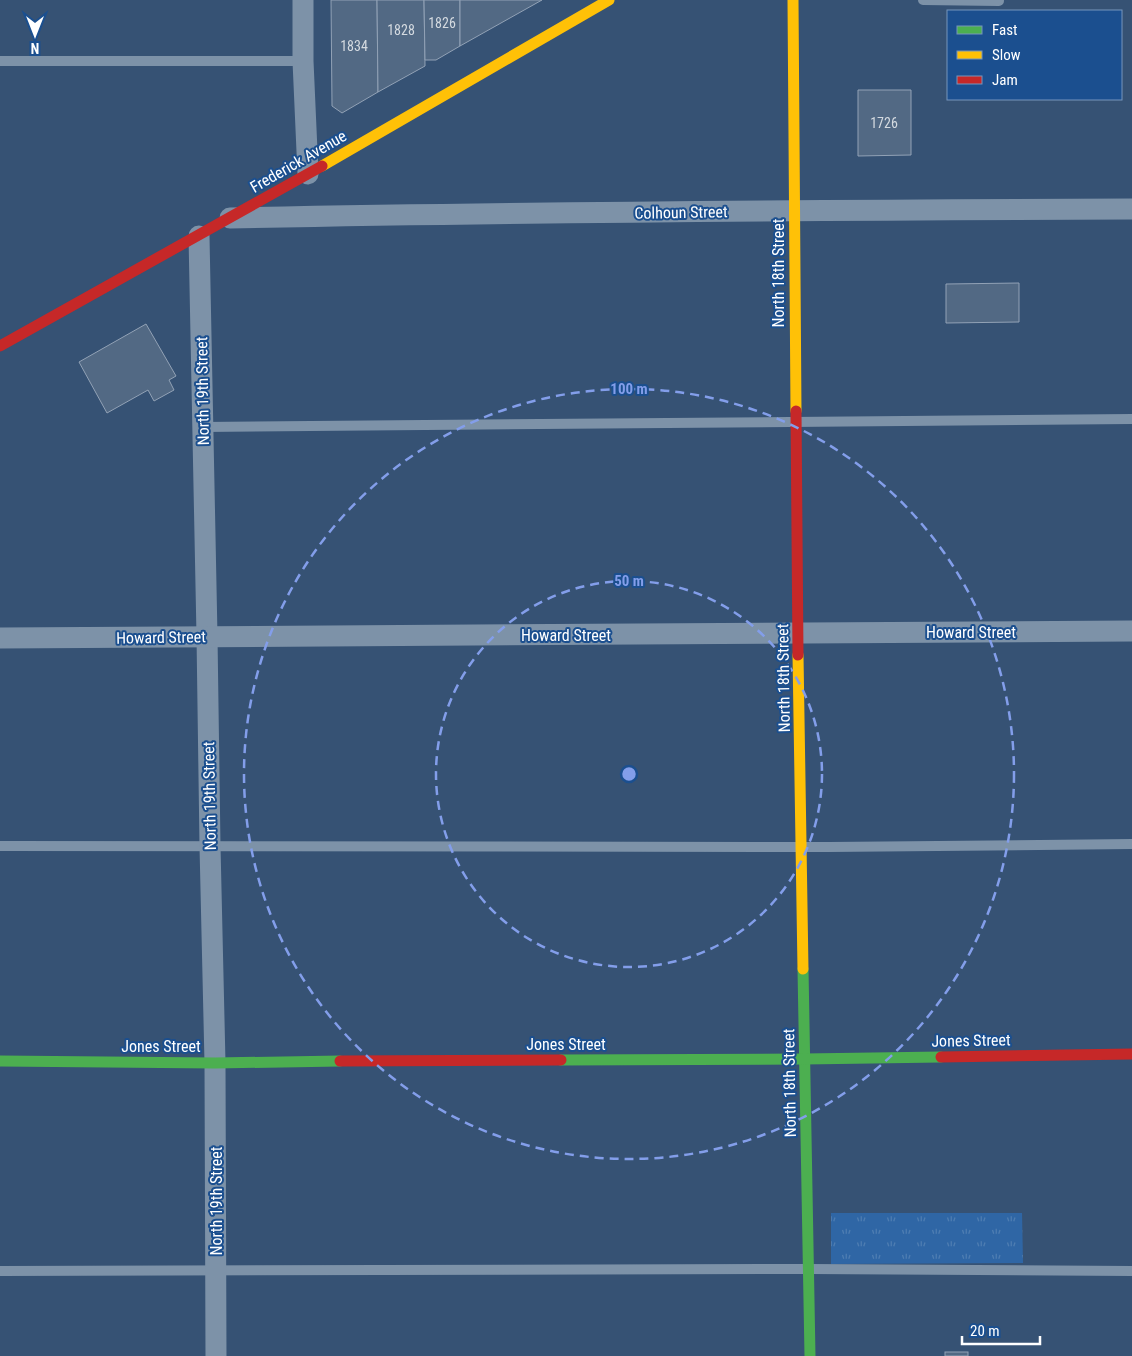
<svg xmlns="http://www.w3.org/2000/svg" width="1132" height="1356" font-family="'Roboto Condensed',sans-serif">
<style>
.grass{fill:url(#grass-tufts)}
.building{fill:#526984;stroke:#92a2b6}
.lines{fill:none;stroke-linecap:round;stroke-linejoin:round}
.lane{stroke:#7d92a8;stroke-width:10}
.street{stroke:#7d92a8;stroke-width:21}
.fast{stroke:#4caf50;stroke-width:11}
.slow{stroke:#ffc107;stroke-width:11}
.jam{stroke:#c62828;stroke-width:11}
.ring{fill:none;stroke:#839eea;stroke-width:2.5;stroke-dasharray:9 6}
.labels{text-anchor:middle;stroke-width:4;stroke-linejoin:round;paint-order:stroke}
.number-label{font-size:14px;fill:#d4dae0}
.street-label{font-size:16px;fill:#fff;stroke:#1b4f8f}
.centre{fill:#839eea;stroke:#1b4f8f;stroke-width:2.5}
.ring-label{font-size:15px;text-anchor:middle;font-weight:bold;fill:#839eea;stroke:#1b4f8f;stroke-width:4;stroke-linejoin:round;paint-order:stroke}
</style>
<defs>
<pattern id="grass-tufts" width="24" height="20" patternUnits="userSpaceOnUse" patternTransform="scale(1.25)"><rect width="24" height="20" fill="#2f66a5"/><path d="M3 7l-1-3M5 7V3M7 7l1-3M15 17l-1-3M17 17v-4M19 17l1-3" fill="none" stroke="#4e7db2"/></pattern>
</defs>
<rect width="100%" height="100%" fill="#365274"/>
<polygon class="grass" points="831,1213 1022,1213 1023,1263 831,1264"/>
<g class="building">
<polygon points="331,0 377,0 378,92 342,113 332,106"/>
<polygon points="377,0 424,0 425,66 378,92"/>
<polygon points="424,0 460,0 460,46 436,60 425,60"/>
<polygon points="460,0 542,0 460,46"/>
<polygon points="858,90 911,90 911,155 858,156"/>
<polygon points="1019,283 1019,322 946,323 946,284"/>
<polygon points="146,324 176,376 169,380 174,390 154,401 148,390 107,413 79,362"/>
<rect x="945" y="1352" width="23" height="4"/>
</g>
<g class="lines">
<g class="lane">
<polyline points="923,0 999,1"/>
<polyline points="0,61 303,61"/>
<path d="M202 427C512 423 822 423 1132 419"/>
<polyline points="0,846 829,847 1132,844"/>
<polyline points="0,1271 809,1269 1132,1271"/>
</g>
<g class="street">
<polyline points="303,0 303,61 308,174"/>
<path d="M230 218C531 212 831 210 1132 209"/>
<polyline points="199,236 207,636 210,846 215,1063 216,1356"/>
<polyline points="0,638 1132,631"/>
</g>
<g class="fast">
<polyline points="803,969 810,1356"/>
<polyline points="561,1060 804,1059 941,1057"/>
<polyline points="0,1061 215,1063 340,1061"/>
</g>
<g class="slow">
<polyline points="793,0 796,411"/>
<polyline points="322,166 609,0"/>
<polyline points="798,655 803,969"/>
</g>
<g class="jam">
<polyline points="0,346 322,166"/>
<polyline points="796,411 798,655"/>
<polyline points="941,1057 1132,1054"/>
<polyline points="340,1061 561,1060"/>
</g>
</g>
<g class="ring">
<circle cx="629" cy="774" r="193"/>
<circle cx="629" cy="774" r="385"/>
</g>
<g class="labels">
<g class="number-label">
<text x="442" y="28">1826</text>
<text x="401" y="35">1828</text>
<text x="354" y="51">1834</text>
<text x="884" y="128">1726</text>
</g>
<g class="street-label">
<text transform="translate(298 161) rotate(-30)" y="6">Frederick Avenue</text>
<text transform="translate(681 212) rotate(-1)" y="6">Colhoun Street</text>
<text transform="translate(778 273) rotate(-90)" y="6">North 18th Street</text>
<text transform="translate(202 391) rotate(-91)" y="6">North 19th Street</text>
<text x="971" y="638">Howard Street</text>
<text x="566" y="641">Howard Street</text>
<text transform="translate(161 637) rotate(-1)" y="6">Howard Street</text>
<text transform="translate(783 678) rotate(-91)" y="6">North 18th Street</text>
<text transform="translate(209 796) rotate(-91)" y="6">North 19th Street</text>
<text transform="translate(971 1040) rotate(-1)" y="6">Jones Street</text>
<text x="566" y="1050">Jones Street</text>
<text x="161" y="1052">Jones Street</text>
<text transform="translate(789 1083) rotate(-91)" y="6">North 18th Street</text>
<text transform="translate(216 1201) rotate(-90)" y="6">North 19th Street</text>
</g>
</g>
<circle cx="629" cy="774" r="8" class="centre"/>
<g class="ring-label">
<text x="629" y="394">100 m</text>
<text x="629" y="586">50 m</text>
</g>
<rect x="947" y="10" width="175" height="90" fill="#1b4f8f" stroke="#7695bc"/>
<rect x="957" y="26" width="25" height="8" fill="#4caf50" stroke="#7695bc"/>
<text x="992" y="35" font-size="15" fill="#ffffff">Fast</text>
<rect x="957" y="51" width="25" height="8" fill="#ffc107" stroke="#7695bc"/>
<text x="992" y="60" font-size="15" fill="#ffffff">Slow</text>
<rect x="957" y="76" width="25" height="8" fill="#c62828" stroke="#7695bc"/>
<text x="992" y="85" font-size="15" fill="#ffffff">Jam</text>
<g transform="translate(35 35) rotate(180)" stroke="#1b4f8f" stroke-width="4" paint-order="stroke">
<path d="M0-4L9 19L0 12L-9 19Z" fill="#ffffff"/>
<text y="-8" font-size="14" font-weight="bold" text-anchor="middle" fill="#ffffff">N</text>
</g>
<path d="M962 1336v8h78v-8" fill="none" stroke="#ffffff" stroke-width="2.5"/>
<text x="970" y="1336" font-size="15" fill="#ffffff" stroke="#1b4f8f" stroke-width="4" paint-order="stroke">20 m</text>
</svg>
